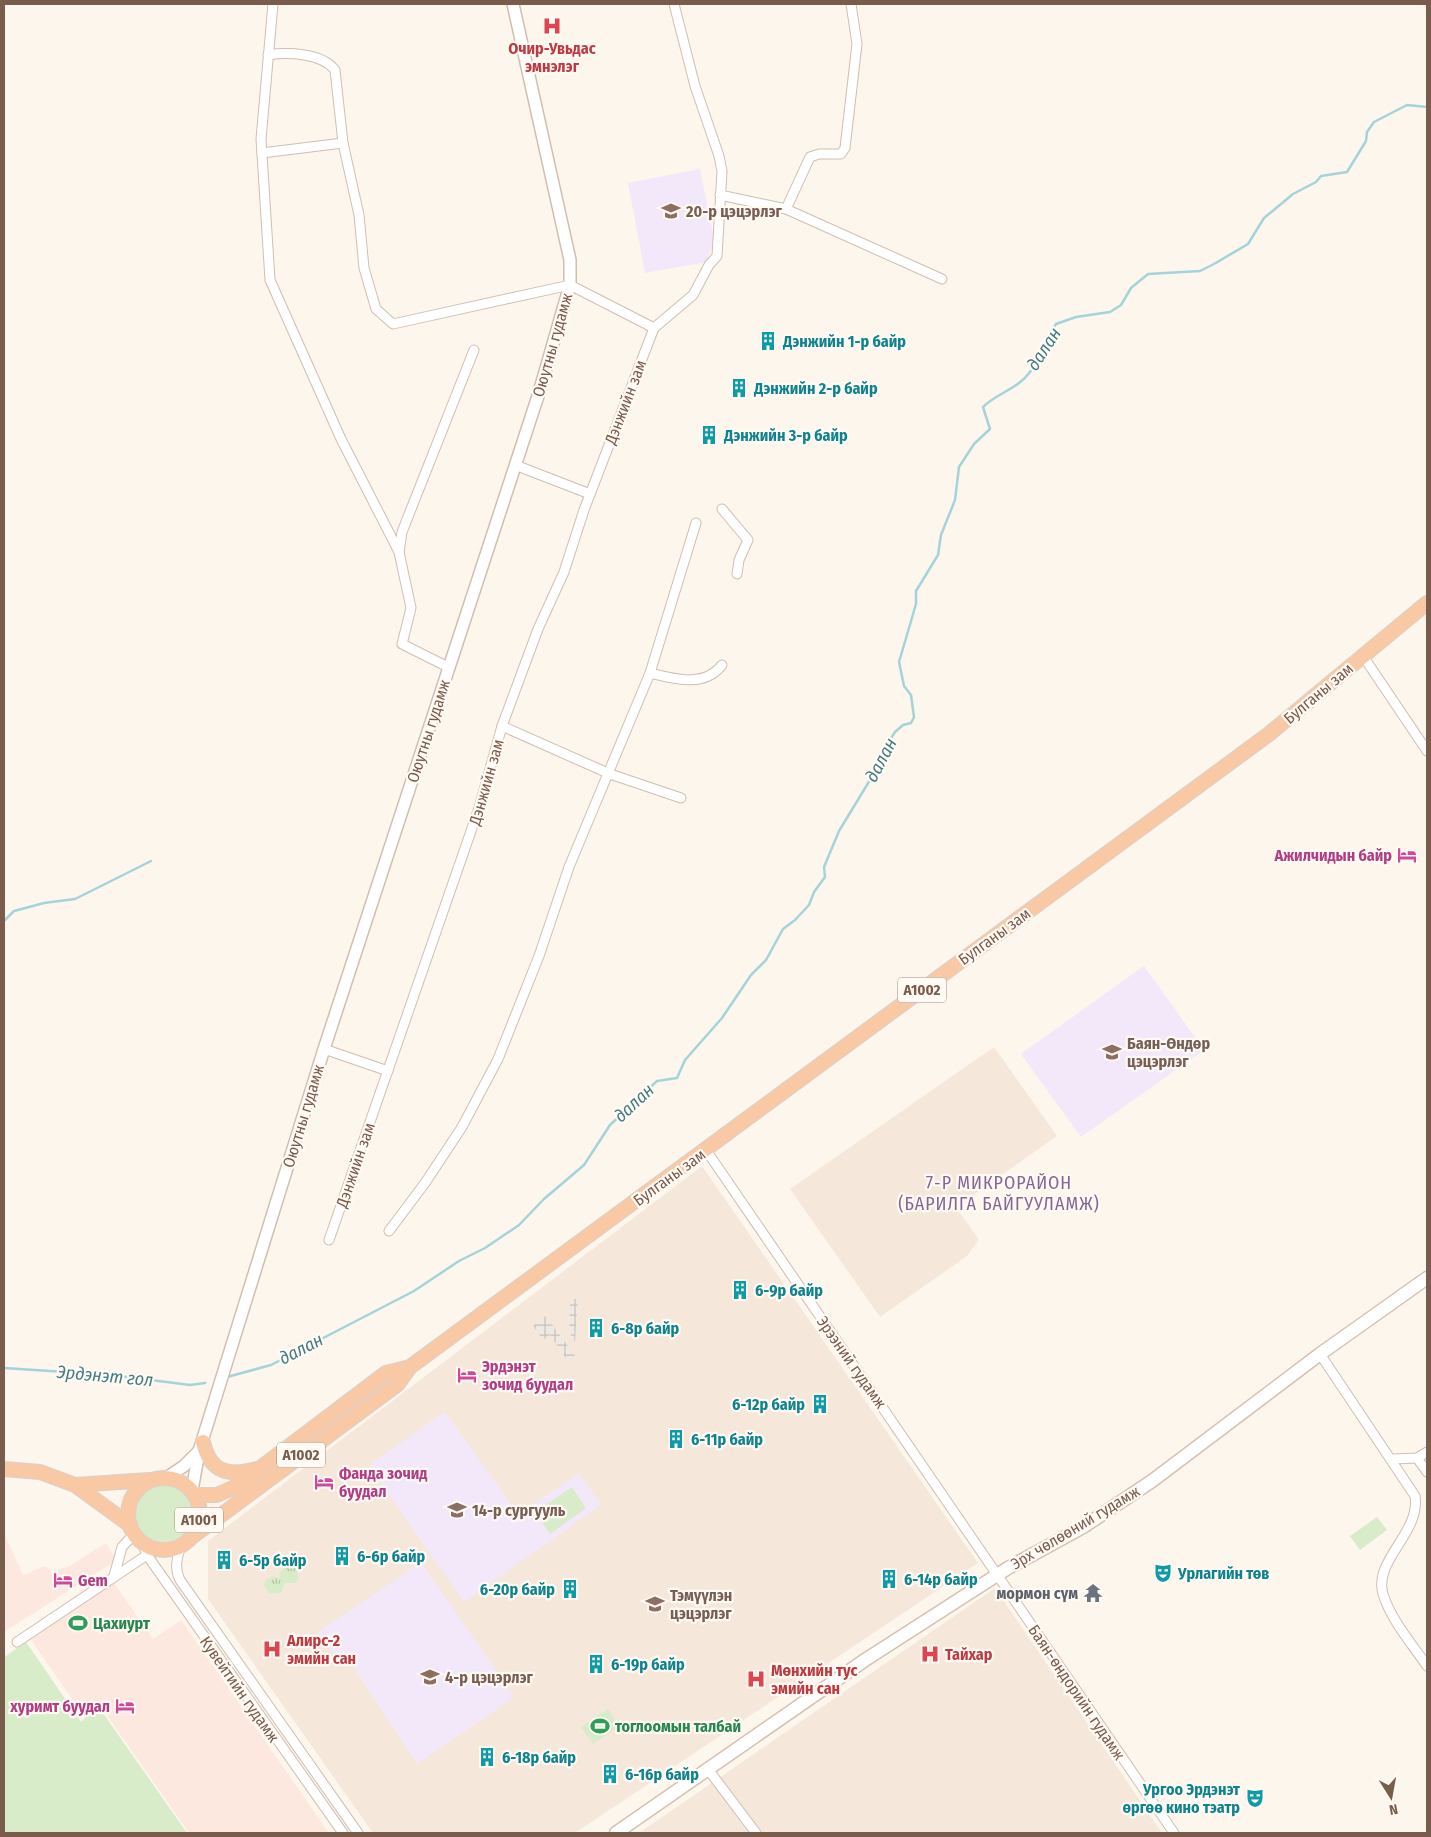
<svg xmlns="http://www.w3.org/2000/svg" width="1431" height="1837" font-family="'Fira Sans Condensed',sans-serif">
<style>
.residential{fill:#f5e8da}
.commercial{fill:#fde8e0}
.industrial{fill:url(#industrial-grid)}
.education{fill:#f3e8fa}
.green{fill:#d8ecc9}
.park{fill:url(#park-tufts)}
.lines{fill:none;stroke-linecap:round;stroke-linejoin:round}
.stream{stroke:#a5d3da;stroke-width:2.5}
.minor-casing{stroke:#d1beb0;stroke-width:11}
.tertiary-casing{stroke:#d1beb0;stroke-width:14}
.secondary-casing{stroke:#d6c0b0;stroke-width:15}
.trunk-casing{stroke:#dad1cd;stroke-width:16}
.minor{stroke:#fff;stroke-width:9}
.tertiary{stroke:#fff;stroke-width:11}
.secondary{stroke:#fff;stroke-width:12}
.trunk{stroke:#f9c8a4;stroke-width:14}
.labels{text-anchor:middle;stroke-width:4.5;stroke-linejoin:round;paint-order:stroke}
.shield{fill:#fffaf3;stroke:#a28b7f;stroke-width:1}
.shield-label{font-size:15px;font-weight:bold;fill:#7a5c4d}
.health-label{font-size:16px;font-weight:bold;fill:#be3a42;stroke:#fffaf3;text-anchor:start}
.education-label{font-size:16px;font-weight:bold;fill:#785e54;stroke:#fffaf3;text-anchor:start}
.culture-label{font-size:16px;font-weight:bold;fill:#0d838f;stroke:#fffaf3;text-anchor:start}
.street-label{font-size:16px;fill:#7a5c4d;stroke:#fffaf3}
.hotel-label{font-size:16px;font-weight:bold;fill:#b23c85;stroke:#fffaf3;text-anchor:start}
.worship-label{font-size:16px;font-weight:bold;fill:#5b616d;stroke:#fffaf3;text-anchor:end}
.leisure-label{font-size:16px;font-weight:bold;fill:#27864d;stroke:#fffaf3;text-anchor:start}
.water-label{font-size:18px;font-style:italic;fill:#437c86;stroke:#fffaf3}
.neighbourhood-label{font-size:18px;letter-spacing:1px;fill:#846695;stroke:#fffaf3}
</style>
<defs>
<pattern id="industrial-grid" width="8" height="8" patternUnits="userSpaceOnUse" patternTransform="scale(1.25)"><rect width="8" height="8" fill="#efe9e4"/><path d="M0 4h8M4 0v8" fill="none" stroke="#c7c0bb"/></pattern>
<pattern id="park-tufts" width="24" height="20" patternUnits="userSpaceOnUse" patternTransform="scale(1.25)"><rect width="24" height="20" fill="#d8ecc9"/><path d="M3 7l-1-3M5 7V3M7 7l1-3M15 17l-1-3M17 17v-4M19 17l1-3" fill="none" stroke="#b4c2a5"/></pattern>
</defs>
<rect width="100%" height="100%" fill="#fdf6ec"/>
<g class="residential">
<polygon points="994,1047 1057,1136 956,1207 979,1240 967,1256 880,1317 790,1189"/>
<polygon points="702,1166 978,1563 575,1833 373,1833 208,1599 208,1541"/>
<polygon points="995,1588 1162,1833 639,1833"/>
</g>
<g class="commercial">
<polygon points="4,1533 23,1575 45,1566 52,1572 68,1567 106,1543 117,1560 4,1632"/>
<polygon points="112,1580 153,1639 181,1620 329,1833 189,1833 99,1704 83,1715 29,1637"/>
</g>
<g class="industrial">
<polygon points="578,1297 575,1342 569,1332 570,1302"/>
<polygon points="546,1316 575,1356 568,1361 550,1335 543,1340 533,1326"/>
</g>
<g class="education">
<polygon points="700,169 714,239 707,262 645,273 628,183"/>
<polygon points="1144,966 1204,1050 1081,1137 1021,1054"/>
<polygon points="445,1412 518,1514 579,1473 601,1505 464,1602 371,1469 370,1464"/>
<polygon points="421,1562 514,1697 417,1764 347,1657 331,1652 318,1632"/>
</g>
<g class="green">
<circle cx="164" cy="1513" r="29"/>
<polygon points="572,1487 586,1508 550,1534 535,1512"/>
<polygon points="1377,1517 1387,1530 1360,1550 1350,1536"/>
<polygon points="26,1642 81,1722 98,1706 187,1833 4,1833 4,1657"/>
<polygon points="608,1709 619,1726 593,1744 581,1727"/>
</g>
<polygon class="park" points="285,1566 292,1566 297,1568 299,1578 296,1583 285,1583 281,1593 269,1594 264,1585 266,1580 273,1576 280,1578 279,1574"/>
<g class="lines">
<g class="stream">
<polyline points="4,921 14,911 44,903 75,899 151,861"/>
<polyline points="4,1368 112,1375 190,1385 205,1383"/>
<path d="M227 1377 271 1365 414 1291 459 1261 485 1248 519 1225 544 1199 584 1165 610 1125 657 1081 677 1078 685 1060 722 1018 751 975 766 960 783 929 795 920 809 905 814 892 825 877 824 867 839 831 873 775 878 758 895 732 903 725 911 723 914 717 911 695 904 686 899 662 916 604V591L938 555 941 535 955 500 959 467 974 444 990 429 983 407C997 393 1018 389 1030 372 1041 357 1046 339 1056 324L1076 317 1110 312 1121 305 1131 288 1148 274 1200 271 1214 264 1248 244 1264 218 1293 194 1316 182 1321 176 1347 172 1366 141 1367 132 1374 122 1407 105 1427 107"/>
</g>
<g class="minor-casing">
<g id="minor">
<polyline points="273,4 261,139 270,280 341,439 399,552 411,608 402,644 448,667"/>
<path d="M268 55C288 52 322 53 335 70L343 143 359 215 364 268 376 309 393 324 570 285 654 328 693 295 709 265 717 256 722 171 719 156 695 86 674 4"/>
<polyline points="262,153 343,143"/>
<polyline points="720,195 786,209 942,279"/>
<polyline points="786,209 810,157 819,154 841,154 845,148 857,44 851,4"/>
<polyline points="515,465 590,494"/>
<polyline points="722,509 748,540 739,560 737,574"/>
<polyline points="399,552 402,532 474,350"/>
<polyline points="1363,656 1427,751"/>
<path d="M650 673C674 679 704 688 722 665"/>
<polyline points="502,726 610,774 681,798"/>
<polyline points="324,1049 388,1071"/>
<polyline points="706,1150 1174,1833"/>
<polyline points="389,1231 425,1183 462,1127 498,1059 539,956 569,867 650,673 696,523"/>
<polyline points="329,1240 479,808 502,726 538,629 564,572 584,510 654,328"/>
<path d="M1320 1354 1415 1496C1421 1533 1373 1560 1383 1594 1391 1620 1412 1644 1427 1666"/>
<polyline points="1417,1458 1427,1472"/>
<polyline points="1393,1459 1417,1458 1427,1452"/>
<polyline points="142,1542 147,1555 343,1833"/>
<path d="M181 1545C177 1558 174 1568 180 1580L358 1833"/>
<polyline points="114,1576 122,1547 134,1534"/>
<polyline points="17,1642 147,1555"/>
<polyline points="707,1768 756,1833"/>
</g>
</g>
<g class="tertiary-casing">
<g id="tertiary">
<polyline points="166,1478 184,1466 198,1452"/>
<polyline points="192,1491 199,1451 324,1049 538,396 570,285 570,260 513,4"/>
</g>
</g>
<g class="secondary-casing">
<polyline id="secondary" points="616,1833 865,1660 1008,1568 1083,1527 1152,1481 1320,1354 1427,1278"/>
</g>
<g class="trunk-casing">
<g id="trunk">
<path d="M203 1442C210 1472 228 1477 257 1469"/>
<polyline points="4,1469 40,1472 75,1485 130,1525"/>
<circle cx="164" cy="1514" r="36"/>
<polyline points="75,1485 149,1480"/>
<polyline points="195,1495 217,1495 235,1487 386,1373 410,1367"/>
<polyline points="189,1539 398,1384 410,1367 1269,734 1427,603"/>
</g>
</g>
<use href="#minor" class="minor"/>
<use href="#tertiary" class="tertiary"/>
<use href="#secondary" class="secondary"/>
<use href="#trunk" class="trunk"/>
</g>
<defs>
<g id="hospital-bare" transform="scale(1.5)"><path d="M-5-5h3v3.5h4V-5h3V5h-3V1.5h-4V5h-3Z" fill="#e0444e" stroke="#fffaf3" stroke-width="2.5" paint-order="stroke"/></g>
<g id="school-bare" transform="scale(1.5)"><path d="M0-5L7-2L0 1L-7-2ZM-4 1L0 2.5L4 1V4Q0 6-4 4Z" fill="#8d6e63" stroke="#fffaf3" stroke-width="2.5" paint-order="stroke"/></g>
<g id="building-bare" transform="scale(1.5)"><path d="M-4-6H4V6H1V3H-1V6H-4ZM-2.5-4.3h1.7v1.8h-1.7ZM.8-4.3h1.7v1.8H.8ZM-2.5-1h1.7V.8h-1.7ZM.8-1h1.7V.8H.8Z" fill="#0f9aa8" stroke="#fffaf3" stroke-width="2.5" paint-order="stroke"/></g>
<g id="hotel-bare" transform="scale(1.5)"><path d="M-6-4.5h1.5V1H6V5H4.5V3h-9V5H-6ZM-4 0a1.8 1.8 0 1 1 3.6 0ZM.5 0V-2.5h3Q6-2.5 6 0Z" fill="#d1479c" stroke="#fffaf3" stroke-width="2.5" paint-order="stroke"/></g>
<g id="theatre-bare" transform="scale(1.5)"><path d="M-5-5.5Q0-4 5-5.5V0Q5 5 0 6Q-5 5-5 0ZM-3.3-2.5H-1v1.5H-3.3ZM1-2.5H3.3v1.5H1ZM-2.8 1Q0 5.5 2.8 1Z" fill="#0f9aa8" stroke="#fffaf3" stroke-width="2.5" paint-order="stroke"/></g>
<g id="temple-bare" transform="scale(1.5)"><path d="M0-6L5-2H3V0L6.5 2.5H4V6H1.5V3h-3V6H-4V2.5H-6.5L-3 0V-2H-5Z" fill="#6b7280" stroke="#fffaf3" stroke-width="2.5" paint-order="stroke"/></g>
<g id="stadium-bare" transform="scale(1.5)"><path d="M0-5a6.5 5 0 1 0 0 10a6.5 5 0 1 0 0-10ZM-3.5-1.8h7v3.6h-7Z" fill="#2e9e5b" stroke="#fffaf3" stroke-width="2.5" paint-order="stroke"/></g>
</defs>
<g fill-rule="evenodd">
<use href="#hospital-bare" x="552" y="26"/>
<use href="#school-bare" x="671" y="211"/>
<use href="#building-bare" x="768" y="341"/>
<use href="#building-bare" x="739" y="388"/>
<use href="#building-bare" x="709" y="435"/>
<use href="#hotel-bare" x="1407" y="855"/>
<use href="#school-bare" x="1112" y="1052"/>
<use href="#building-bare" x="740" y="1290"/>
<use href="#building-bare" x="596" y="1328"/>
<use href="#hotel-bare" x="467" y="1375"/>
<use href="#building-bare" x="820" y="1404"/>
<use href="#building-bare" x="676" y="1439"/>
<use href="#hotel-bare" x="324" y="1482"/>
<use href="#school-bare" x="457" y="1510"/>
<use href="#building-bare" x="342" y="1556"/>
<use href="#building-bare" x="224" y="1560"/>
<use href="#theatre-bare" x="1163" y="1573"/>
<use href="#building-bare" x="889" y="1579"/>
<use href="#hotel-bare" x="63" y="1580"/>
<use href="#building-bare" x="570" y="1589"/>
<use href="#temple-bare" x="1093" y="1593"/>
<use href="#school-bare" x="655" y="1604"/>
<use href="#stadium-bare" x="78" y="1623"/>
<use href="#hospital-bare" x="272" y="1649"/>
<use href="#hospital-bare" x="930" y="1654"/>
<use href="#building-bare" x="596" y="1664"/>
<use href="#school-bare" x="430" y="1677"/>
<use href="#hospital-bare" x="756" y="1679"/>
<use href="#hotel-bare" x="125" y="1706"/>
<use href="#stadium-bare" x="600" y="1726"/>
<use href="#building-bare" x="487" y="1757"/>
<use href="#building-bare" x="610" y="1774"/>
<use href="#theatre-bare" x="1255" y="1798"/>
</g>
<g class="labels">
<g class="shield">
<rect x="898" y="977.5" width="48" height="25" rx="4"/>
<rect x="277" y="1442.5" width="48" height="25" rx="4"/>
<rect x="175" y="1507.5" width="48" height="25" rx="4"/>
</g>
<g class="shield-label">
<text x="922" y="995">A1002</text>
<text x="301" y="1460">A1002</text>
<text x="199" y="1525">A1001</text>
</g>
<g class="health-label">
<text x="552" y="54" text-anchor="middle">Oчир-Увьдас<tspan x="552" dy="18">эмнэлэг</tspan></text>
<text x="287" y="1646">Aлирс-2<tspan x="287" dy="18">эмийн сан</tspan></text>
<text x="945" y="1660">Тайхар</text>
<text x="771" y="1676">Мөнхийн тус<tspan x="771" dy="18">эмийн сан</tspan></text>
</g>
<g class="education-label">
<text x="686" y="217">20-р цэцэрлэг</text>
<text x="1127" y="1049">Баян-Өндөр<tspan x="1127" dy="18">цэцэрлэг</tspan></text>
<text x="472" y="1516">14-р сургууль</text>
<text x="670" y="1601">Тэмүүлэн<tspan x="670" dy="18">цэцэрлэг</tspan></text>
<text x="445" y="1683">4-р цэцэрлэг</text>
</g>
<g class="culture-label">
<text x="783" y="347">Дэнжийн 1-р байр</text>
<text x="754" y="394">Дэнжийн 2-р байр</text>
<text x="724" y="441">Дэнжийн 3-р байр</text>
<text x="755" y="1296">6-9р байр</text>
<text x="611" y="1334">6-8р байр</text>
<text x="805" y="1410" text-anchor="end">6-12р байр</text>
<text x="691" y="1445">6-11р байр</text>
<text x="357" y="1562">6-6р байр</text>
<text x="239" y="1566">6-5р байр</text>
<text x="1178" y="1579">Урлагийн төв</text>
<text x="904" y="1585">6-14р байр</text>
<text x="555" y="1595" text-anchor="end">6-20р байр</text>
<text x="611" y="1670">6-19р байр</text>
<text x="502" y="1763">6-18р байр</text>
<text x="625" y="1780">6-16р байр</text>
<text x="1240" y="1795" text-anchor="end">Ургоо Эрдэнэт<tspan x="1240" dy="18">өргөө кино тэатр</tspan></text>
</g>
<g class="street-label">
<text transform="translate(552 345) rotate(-74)" y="6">Оюутны гудамж</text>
<text transform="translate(625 402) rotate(-69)" y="6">Дэнжийн зам</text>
<text transform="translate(1318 693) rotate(-40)" y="6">Булганы зам</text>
<text transform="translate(428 731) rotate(-72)" y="6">Оюутны гудамж</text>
<text transform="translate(486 782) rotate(-74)" y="6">Дэнжийн зам</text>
<text transform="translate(994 936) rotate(-36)" y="6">Булганы зам</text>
<text transform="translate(303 1116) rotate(-73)" y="6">Оюутны гудамж</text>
<text transform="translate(355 1165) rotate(-71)" y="6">Дэнжийн зам</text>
<text transform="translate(669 1177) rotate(-36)" y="6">Булганы зам</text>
<text transform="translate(852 1362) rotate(55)" y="6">Эрээний гудамж</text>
<text transform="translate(1075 1527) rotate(-31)" y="6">Эрх чөлөөний гудамж</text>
<text transform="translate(240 1689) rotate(55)" y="6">Кувейтийн гудамж</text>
<text transform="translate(1077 1692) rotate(56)" y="6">Баян-өндорийн гудамж</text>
</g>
<g class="hotel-label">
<text x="1392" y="861" text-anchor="end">Ажилчидын байр</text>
<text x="482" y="1372">Эрдэнэт<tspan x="482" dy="18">зочид буудал</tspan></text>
<text x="339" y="1479">Фанда зочид<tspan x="339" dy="18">буудал</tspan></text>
<text x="78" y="1586">Gem</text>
<text x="110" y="1712" text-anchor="end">хуримт буудал</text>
</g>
<g class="worship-label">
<text x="1078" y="1599">мормон сүм</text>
</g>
<g class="leisure-label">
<text x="93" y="1629">Цахиурт</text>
<text x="615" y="1732">тоглоомын талбай</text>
</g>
<g class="water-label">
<text transform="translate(1044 349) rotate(-57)" y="6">далан</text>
<text transform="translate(881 760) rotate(-62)" y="6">далан</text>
<text transform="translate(634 1103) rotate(-43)" y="6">далан</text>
<text transform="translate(301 1349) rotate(-27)" y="6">далан</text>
<text transform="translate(105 1376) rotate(5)" y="6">Эрдэнэт гол</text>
</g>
<g class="neighbourhood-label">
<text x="999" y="1189">7-Р МИКРОРАЙОН<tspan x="999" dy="21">(БАРИЛГА БАЙГУУЛАМЖ)</tspan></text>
</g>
</g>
<rect width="1431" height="1837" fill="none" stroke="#7a5c4d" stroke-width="10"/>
<g transform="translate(1391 1797) rotate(169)" stroke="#fffaf3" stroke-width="4" paint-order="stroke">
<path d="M0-4L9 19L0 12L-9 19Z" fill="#7a5c4d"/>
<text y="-8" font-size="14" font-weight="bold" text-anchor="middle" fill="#7a5c4d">N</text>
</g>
</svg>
